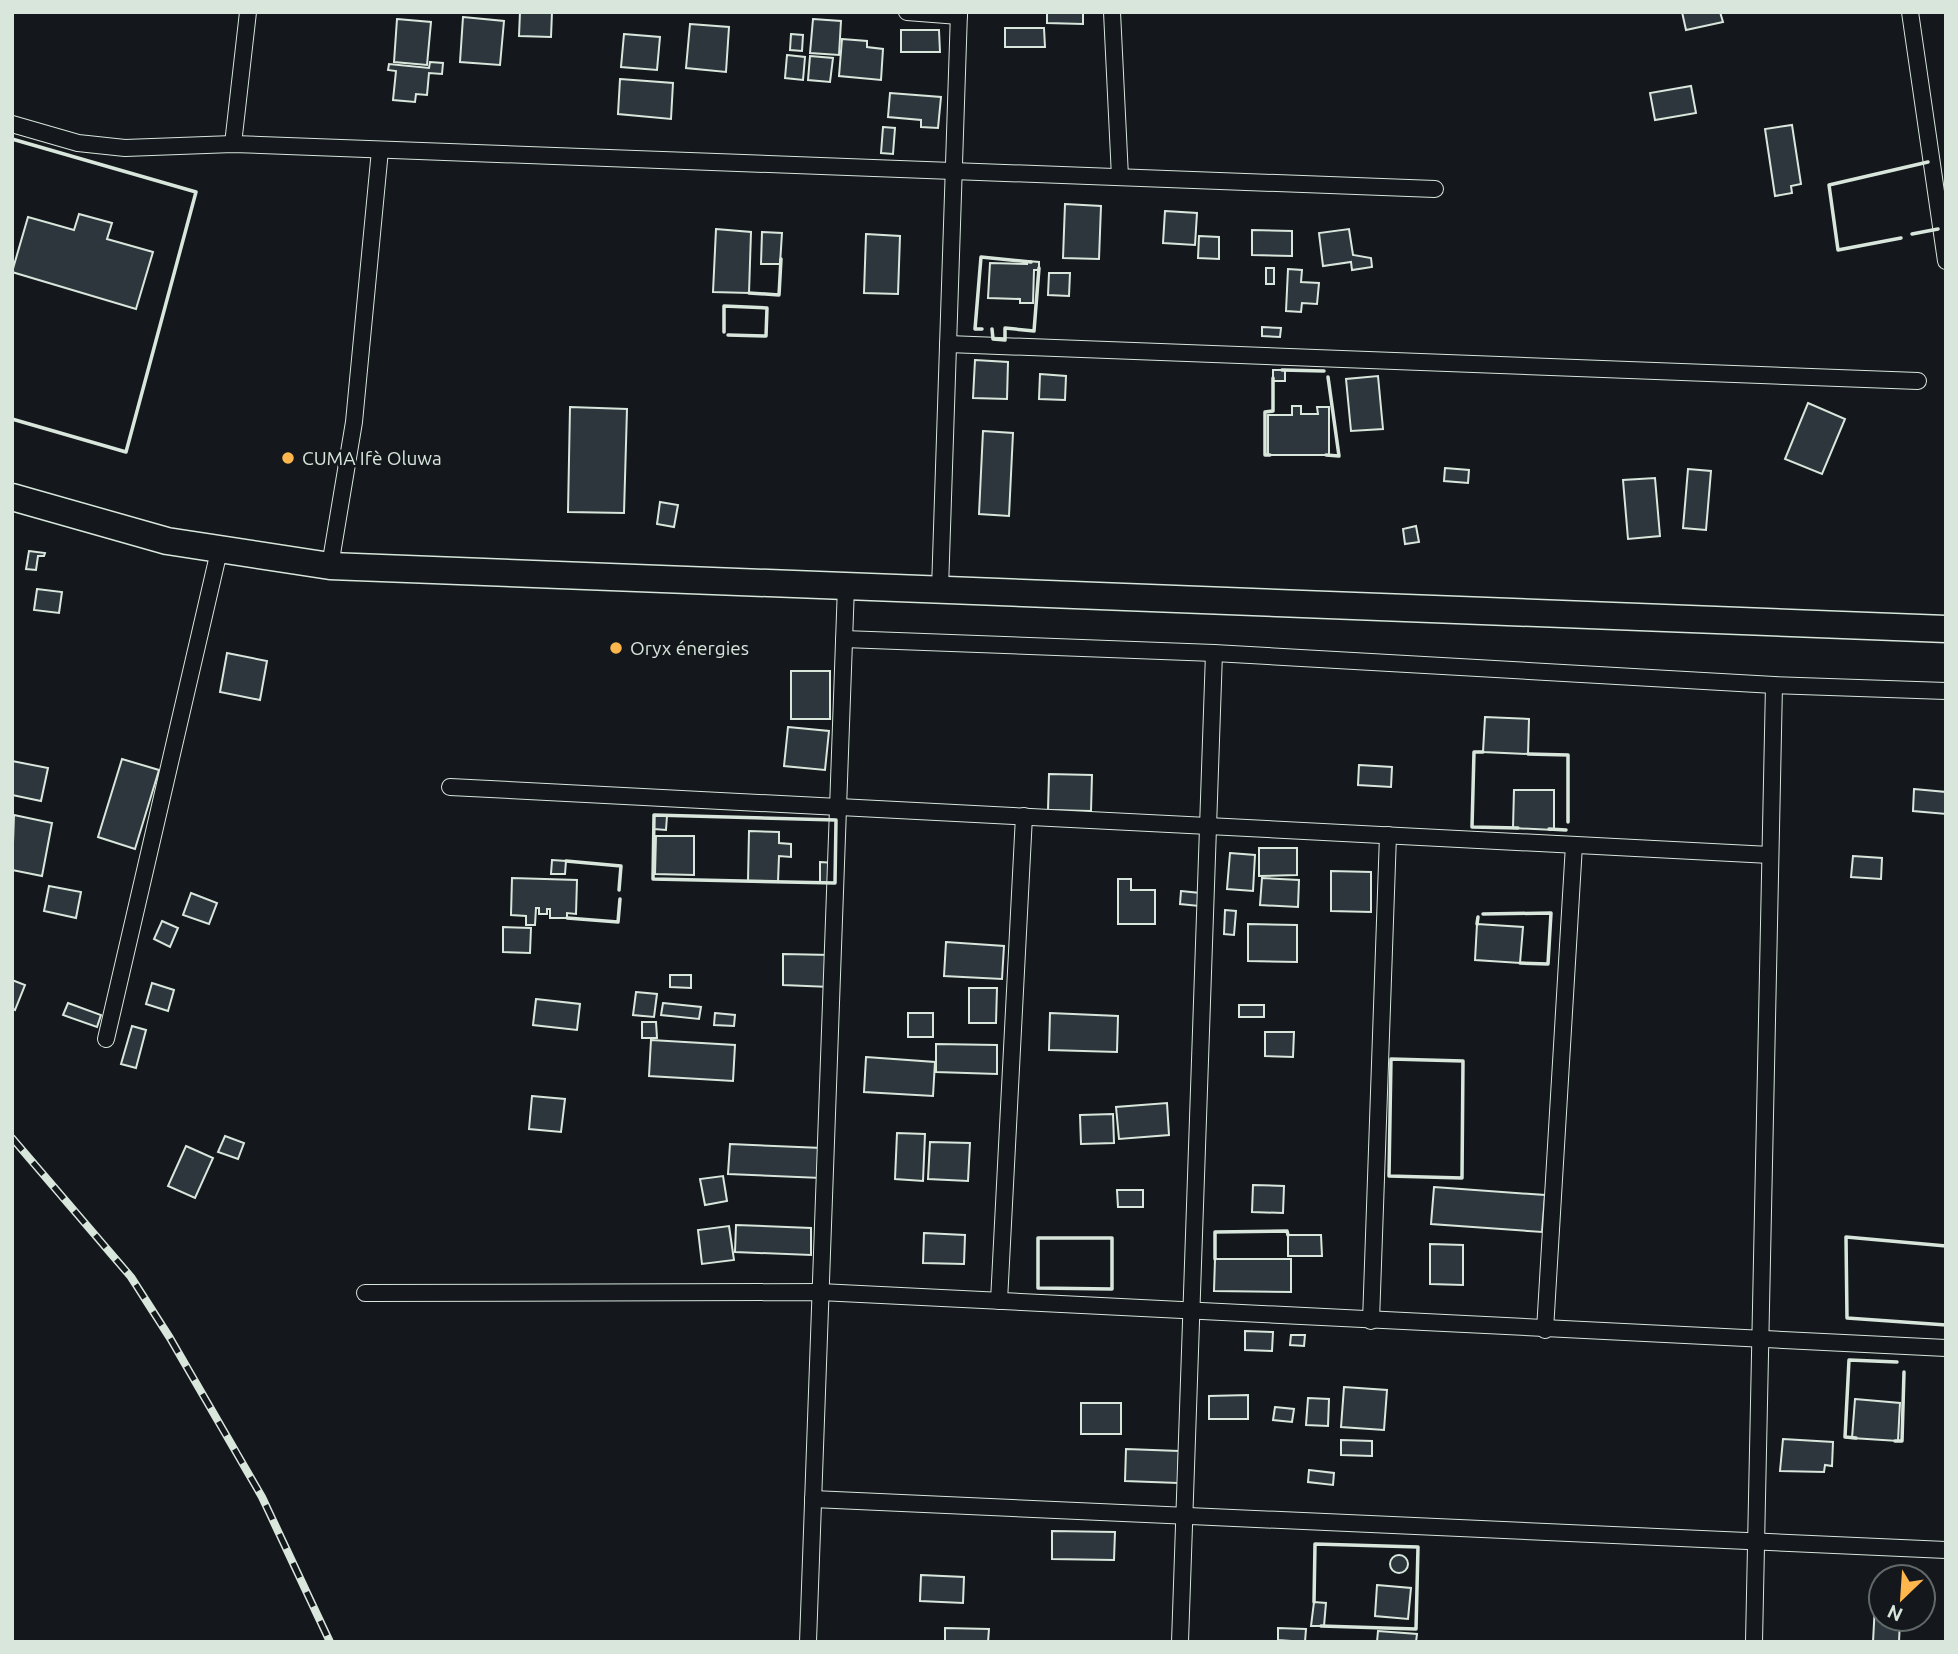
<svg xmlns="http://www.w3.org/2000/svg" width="1958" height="1654" font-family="Ubuntu,sans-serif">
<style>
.building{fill:#2c363c;stroke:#d8e6dc;stroke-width:2}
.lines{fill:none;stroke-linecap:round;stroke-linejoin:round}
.street-casing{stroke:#d8e6dc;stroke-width:18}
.primary-casing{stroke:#d8e6dc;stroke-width:29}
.street{stroke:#14181c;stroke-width:16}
.primary{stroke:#14181c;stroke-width:26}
.rail-casing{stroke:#d8e6dc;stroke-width:8}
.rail{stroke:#14181c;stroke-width:5;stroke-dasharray:16;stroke-linecap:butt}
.wall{stroke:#d8e6dc;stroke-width:3.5}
.poi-dot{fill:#ffb74d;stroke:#14181c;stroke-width:2.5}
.labels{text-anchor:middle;stroke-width:5;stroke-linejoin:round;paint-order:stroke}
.poi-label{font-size:19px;fill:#d8e6dc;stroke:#14181c;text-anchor:start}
</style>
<rect width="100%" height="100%" fill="#14181c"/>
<g class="building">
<polygon points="520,12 552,12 551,37 519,36"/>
<polygon points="1047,12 1083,12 1083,24 1047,23"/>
<polygon points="1682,12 1720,12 1723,22 1686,30"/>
<polygon points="463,17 504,21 500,65 460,62"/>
<polygon points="397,19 431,22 427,65 394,62"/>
<polygon points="813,19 841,21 839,55 810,53"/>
<polygon points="690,24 729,27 726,72 686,68"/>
<polygon points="1005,28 1044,28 1045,47 1005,47"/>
<polygon points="901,30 939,30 940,52 901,52"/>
<polygon points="624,34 660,37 657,70 621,67"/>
<polygon points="791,34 803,35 802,51 790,50"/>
<polygon points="842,39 867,41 867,47 883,49 881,80 839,76"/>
<polygon points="787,55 805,57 803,80 785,78"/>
<polygon points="810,56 833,58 830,82 808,80"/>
<polygon points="430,62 443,63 442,74 429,73 427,95 416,94 415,102 393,100 396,71 388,70 389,64 429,68"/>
<polygon points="620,79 673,83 671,119 618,114"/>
<polygon points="1691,86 1696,113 1655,120 1650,93"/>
<polygon points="890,93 941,97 938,128 921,127 921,120 888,117"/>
<polygon points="1792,125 1801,184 1791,186 1792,193 1775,196 1765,129"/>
<polygon points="883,127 895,128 893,154 881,153"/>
<polygon points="1065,204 1101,206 1099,259 1063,258"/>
<polygon points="1165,211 1197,213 1195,245 1163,243"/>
<polygon points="79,214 112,223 107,239 153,252 136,309 12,272 28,217 74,230"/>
<polygon points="716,229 751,232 749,293 713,292"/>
<polygon points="1349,229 1353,255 1371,258 1372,267 1352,270 1351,262 1323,266 1319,233"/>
<polygon points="1252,230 1292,231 1292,256 1252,255"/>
<polygon points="762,232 782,233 780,264 761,264"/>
<polygon points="866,234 900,236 898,294 864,293"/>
<polygon points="1199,236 1219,237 1219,259 1198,258"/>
<polygon points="1027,261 1039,262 1039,270 1034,270 1033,303 1020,303 1020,299 988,298 990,263 1027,264"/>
<rect x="1266" y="268" width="8" height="16"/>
<polygon points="1288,269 1302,270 1301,282 1319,283 1317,304 1302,303 1301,312 1286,311"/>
<polygon points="1049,273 1070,273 1069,296 1048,295"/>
<polygon points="1262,327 1281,328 1280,337 1262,336"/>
<polygon points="975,360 1008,362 1007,399 973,398"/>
<rect x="1273" y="370" width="12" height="11"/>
<polygon points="1040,374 1066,376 1065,400 1039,399"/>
<polygon points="1378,376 1383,429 1351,431 1346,379"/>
<polygon points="1808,403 1845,419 1822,474 1785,459"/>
<polygon points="1292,406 1301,406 1301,414 1318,414 1317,407 1329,407 1329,455 1268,455 1268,415 1292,415"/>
<polygon points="570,407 627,409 624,513 568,512"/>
<polygon points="983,431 1013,433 1009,516 979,514"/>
<polygon points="1445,468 1469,470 1468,483 1444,481"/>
<polygon points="1688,469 1711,471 1706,530 1683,528"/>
<polygon points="1655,478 1660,536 1628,539 1623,480"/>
<polygon points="660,502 678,505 674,527 657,524"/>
<polygon points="1416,526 1419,542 1405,544 1403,529"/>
<polygon points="29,551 45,553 44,556 38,556 36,570 26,569"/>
<polygon points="37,589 62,592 59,613 34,610"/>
<polygon points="227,653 267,661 260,700 220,692"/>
<rect x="791" y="671" width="39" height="48"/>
<polygon points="1485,717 1529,719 1528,754 1483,752"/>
<polygon points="788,727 829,731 825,770 784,766"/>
<polygon points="122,759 159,770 135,849 98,837"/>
<polygon points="12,761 48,768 41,801 12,795"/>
<polygon points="1359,765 1392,767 1391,787 1358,785"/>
<polygon points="1049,774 1092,775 1091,811 1048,810"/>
<polygon points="1914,789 1946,792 1946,814 1913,811"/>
<polygon points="1514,790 1554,790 1554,830 1513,828"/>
<polygon points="14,815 52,823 42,876 12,870"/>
<polygon points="654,815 667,816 666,830 654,829"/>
<polygon points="749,831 779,832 779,843 791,844 791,857 779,856 778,882 748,881"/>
<polygon points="656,836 694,836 694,875 655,874"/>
<polygon points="1259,848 1297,848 1297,875 1259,876"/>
<polygon points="1230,853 1255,855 1253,891 1227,889"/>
<polygon points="1853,856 1882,858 1881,879 1851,877"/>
<polygon points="552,860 566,861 565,874 551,874"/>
<polygon points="820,862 835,863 835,883 820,883"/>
<polygon points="1331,871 1371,872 1371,912 1331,911"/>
<polygon points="512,878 577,880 576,914 567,913 567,918 550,918 550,909 547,909 547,914 539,914 539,908 536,908 535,925 526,925 526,916 511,915"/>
<polygon points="1262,878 1299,880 1298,907 1260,905"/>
<polygon points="1118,879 1131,879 1131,890 1155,890 1155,924 1118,924"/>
<polygon points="49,886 81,892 76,918 44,911"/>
<polygon points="1181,891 1200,893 1199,906 1180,904"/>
<polygon points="191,893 217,903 209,924 183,915"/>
<polygon points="1225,910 1236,911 1234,935 1224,934"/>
<polygon points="162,921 178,928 170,947 154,939"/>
<polygon points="1248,924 1297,925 1297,962 1248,961"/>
<polygon points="1477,924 1523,927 1520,963 1475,960"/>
<polygon points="503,927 531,928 530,953 503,952"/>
<polygon points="946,942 1004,946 1002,979 944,976"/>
<polygon points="783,954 831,955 830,987 783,985"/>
<polygon points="670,975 691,975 691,988 670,987"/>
<polygon points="12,980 25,985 15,1010 12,1008"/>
<polygon points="152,983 174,990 168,1011 146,1004"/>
<polygon points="969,988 997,988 996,1023 969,1023"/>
<polygon points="636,992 657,994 654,1017 633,1015"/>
<polygon points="536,999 580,1004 577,1030 533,1025"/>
<polygon points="68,1003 101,1015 97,1027 63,1015"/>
<polygon points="663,1003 701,1007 699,1019 661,1015"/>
<rect x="1239" y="1005" width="25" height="12"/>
<polygon points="715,1013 735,1015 734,1026 714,1025"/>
<rect x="908" y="1013" width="25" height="24"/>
<polygon points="1050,1013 1118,1016 1117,1052 1049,1050"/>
<polygon points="642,1022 656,1022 657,1038 642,1038"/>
<polygon points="132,1026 146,1030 136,1068 121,1064"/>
<polygon points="1265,1032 1294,1032 1293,1057 1265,1056"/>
<polygon points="651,1040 735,1045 733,1081 649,1076"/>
<polygon points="936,1044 997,1045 997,1074 936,1072"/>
<polygon points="866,1057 935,1062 933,1096 864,1092"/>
<polygon points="532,1096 565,1099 561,1132 529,1129"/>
<polygon points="1167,1103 1169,1135 1119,1139 1116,1107"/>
<polygon points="1113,1114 1114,1143 1081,1144 1080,1115"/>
<polygon points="897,1133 925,1134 923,1181 895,1179"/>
<polygon points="225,1136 244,1143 238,1159 218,1152"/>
<polygon points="930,1142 970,1143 968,1181 928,1179"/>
<polygon points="730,1144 822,1148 821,1178 728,1174"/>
<polygon points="186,1146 213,1158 195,1198 168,1186"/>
<polygon points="723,1176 727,1201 705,1205 700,1179"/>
<polygon points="1253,1185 1284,1186 1283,1213 1252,1212"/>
<polygon points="1434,1187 1545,1195 1542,1232 1431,1224"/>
<polygon points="1117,1190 1143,1190 1143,1207 1118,1207"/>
<polygon points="736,1225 811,1228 811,1255 735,1252"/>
<polygon points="729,1226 734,1260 702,1264 698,1230"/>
<polygon points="924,1233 965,1235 964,1264 923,1263"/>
<polygon points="1288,1235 1321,1235 1322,1256 1288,1256"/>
<polygon points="1430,1244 1463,1245 1463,1285 1430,1284"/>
<polygon points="1215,1259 1291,1259 1291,1292 1214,1291"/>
<polygon points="1245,1331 1273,1332 1272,1351 1245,1350"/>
<polygon points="1291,1335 1305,1335 1304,1346 1290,1345"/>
<polygon points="1344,1387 1387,1390 1384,1430 1341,1427"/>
<polygon points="1248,1395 1248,1419 1209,1419 1209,1396"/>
<polygon points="1308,1398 1329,1399 1328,1426 1306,1425"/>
<polygon points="1855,1399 1900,1403 1898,1441 1852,1438"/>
<rect x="1081" y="1403" width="40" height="31"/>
<polygon points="1275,1407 1294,1409 1292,1422 1273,1420"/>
<polygon points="1783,1439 1833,1442 1832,1466 1825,1465 1824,1472 1780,1471"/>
<polygon points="1341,1440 1372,1441 1372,1456 1341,1455"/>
<polygon points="1126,1449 1179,1451 1178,1483 1125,1481"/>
<polygon points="1309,1470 1334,1473 1333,1485 1308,1482"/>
<polygon points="1052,1531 1115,1532 1114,1560 1052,1559"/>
<circle cx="1399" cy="1564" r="9"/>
<polygon points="921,1575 964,1577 963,1603 920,1601"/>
<polygon points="1377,1585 1411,1588 1408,1619 1375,1616"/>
<polygon points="1314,1602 1326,1603 1324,1626 1311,1626"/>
<polygon points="1875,1605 1881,1606 1881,1619 1900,1619 1899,1642 1873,1642"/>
<polygon points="945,1628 989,1629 988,1642 945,1642"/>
<polygon points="1278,1628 1306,1629 1305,1642 1278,1640"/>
<polygon points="1378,1631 1417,1634 1416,1642 1377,1642"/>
</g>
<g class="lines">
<g class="street-casing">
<g id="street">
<polyline points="907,12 959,16"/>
<polyline points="1112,12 1120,177"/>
<polyline points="1910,12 1946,261"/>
<polyline points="12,124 78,143 125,148 233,144 1435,189"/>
<polyline points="233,144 248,12"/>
<polyline points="948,344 1918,381"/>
<polyline points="330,566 354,422 380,150"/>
<polyline points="940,589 959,12"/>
<polyline points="844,639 1214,653 1774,685 1946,691"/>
<polyline points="450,787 1770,855"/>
<polyline points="106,1039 219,551"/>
<polyline points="365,1293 820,1292 1946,1348"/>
<polyline points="999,1301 1024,816"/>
<polyline points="1371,1321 1388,835"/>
<polyline points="1545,1330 1574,845"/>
<polyline points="813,1499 1946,1550"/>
<polyline points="808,1642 846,586"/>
<polyline points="1180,1642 1214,653"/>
<polyline points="1754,1642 1774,685"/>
</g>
</g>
<g class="primary-casing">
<polyline id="primary" points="12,497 167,541 330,566 1946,629"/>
</g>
<use href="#street" class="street"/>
<use href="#primary" class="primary"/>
<g class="rail-casing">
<polyline id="rail" points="12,1138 131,1277 170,1338 262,1497 330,1642"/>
</g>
<use href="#rail" class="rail"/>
<g class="wall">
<polyline points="12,139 196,192 126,452 12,419"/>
<polyline points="1912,234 1938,229"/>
<polyline points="1901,238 1838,250 1829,185 1928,162"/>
<polyline points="749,293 779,295 781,259"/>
<polyline points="982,329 975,329 981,257 1031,262"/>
<polyline points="992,329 993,339 1005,340 1005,328 1034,331 1039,268"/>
<polyline points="724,332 724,306 767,308 766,336 728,335"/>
<polyline points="1282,370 1324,371"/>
<polyline points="1270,455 1265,455 1265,412 1273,411 1273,378"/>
<polyline points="1326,455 1339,456 1328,377"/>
<polyline points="1483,752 1474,752 1472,827 1518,828"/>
<polyline points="1528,754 1568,755 1568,822"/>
<polygon points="654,815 836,820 835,883 653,879"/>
<polyline points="1549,829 1566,830"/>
<polyline points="566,861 621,866 619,890"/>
<polyline points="1483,914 1551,913 1548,964 1520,963"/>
<polyline points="567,918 618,922 620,899"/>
<polyline points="1477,924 1478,917"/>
<polygon points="1391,1059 1463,1061 1462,1178 1389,1176"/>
<polygon points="1038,1238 1112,1238 1112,1289 1038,1288"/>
<polyline points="1946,1246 1846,1237 1847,1318 1946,1325"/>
<polyline points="1215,1259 1215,1232 1287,1231 1288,1235"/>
<polyline points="1856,1438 1845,1437 1849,1360 1897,1362"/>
<polyline points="1895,1441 1902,1441 1904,1372"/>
<polyline points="1314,1602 1315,1544 1418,1547 1416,1629 1321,1626"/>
</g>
</g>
<g class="poi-dot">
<circle cx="288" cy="458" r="7"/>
<circle cx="616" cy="648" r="7"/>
</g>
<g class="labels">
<g class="poi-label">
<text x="302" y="465">CUMA Ifè Oluwa</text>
<text x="630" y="655">Oryx énergies</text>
</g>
</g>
<rect width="1958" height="1654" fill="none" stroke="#d8e6dc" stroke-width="28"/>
<g transform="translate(1902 1598) rotate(205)"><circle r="33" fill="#14181c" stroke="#626a69" stroke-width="2"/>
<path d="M0-5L12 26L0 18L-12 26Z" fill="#ffb74d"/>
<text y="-10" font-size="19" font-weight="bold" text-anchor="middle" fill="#d8e6dc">N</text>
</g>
</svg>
